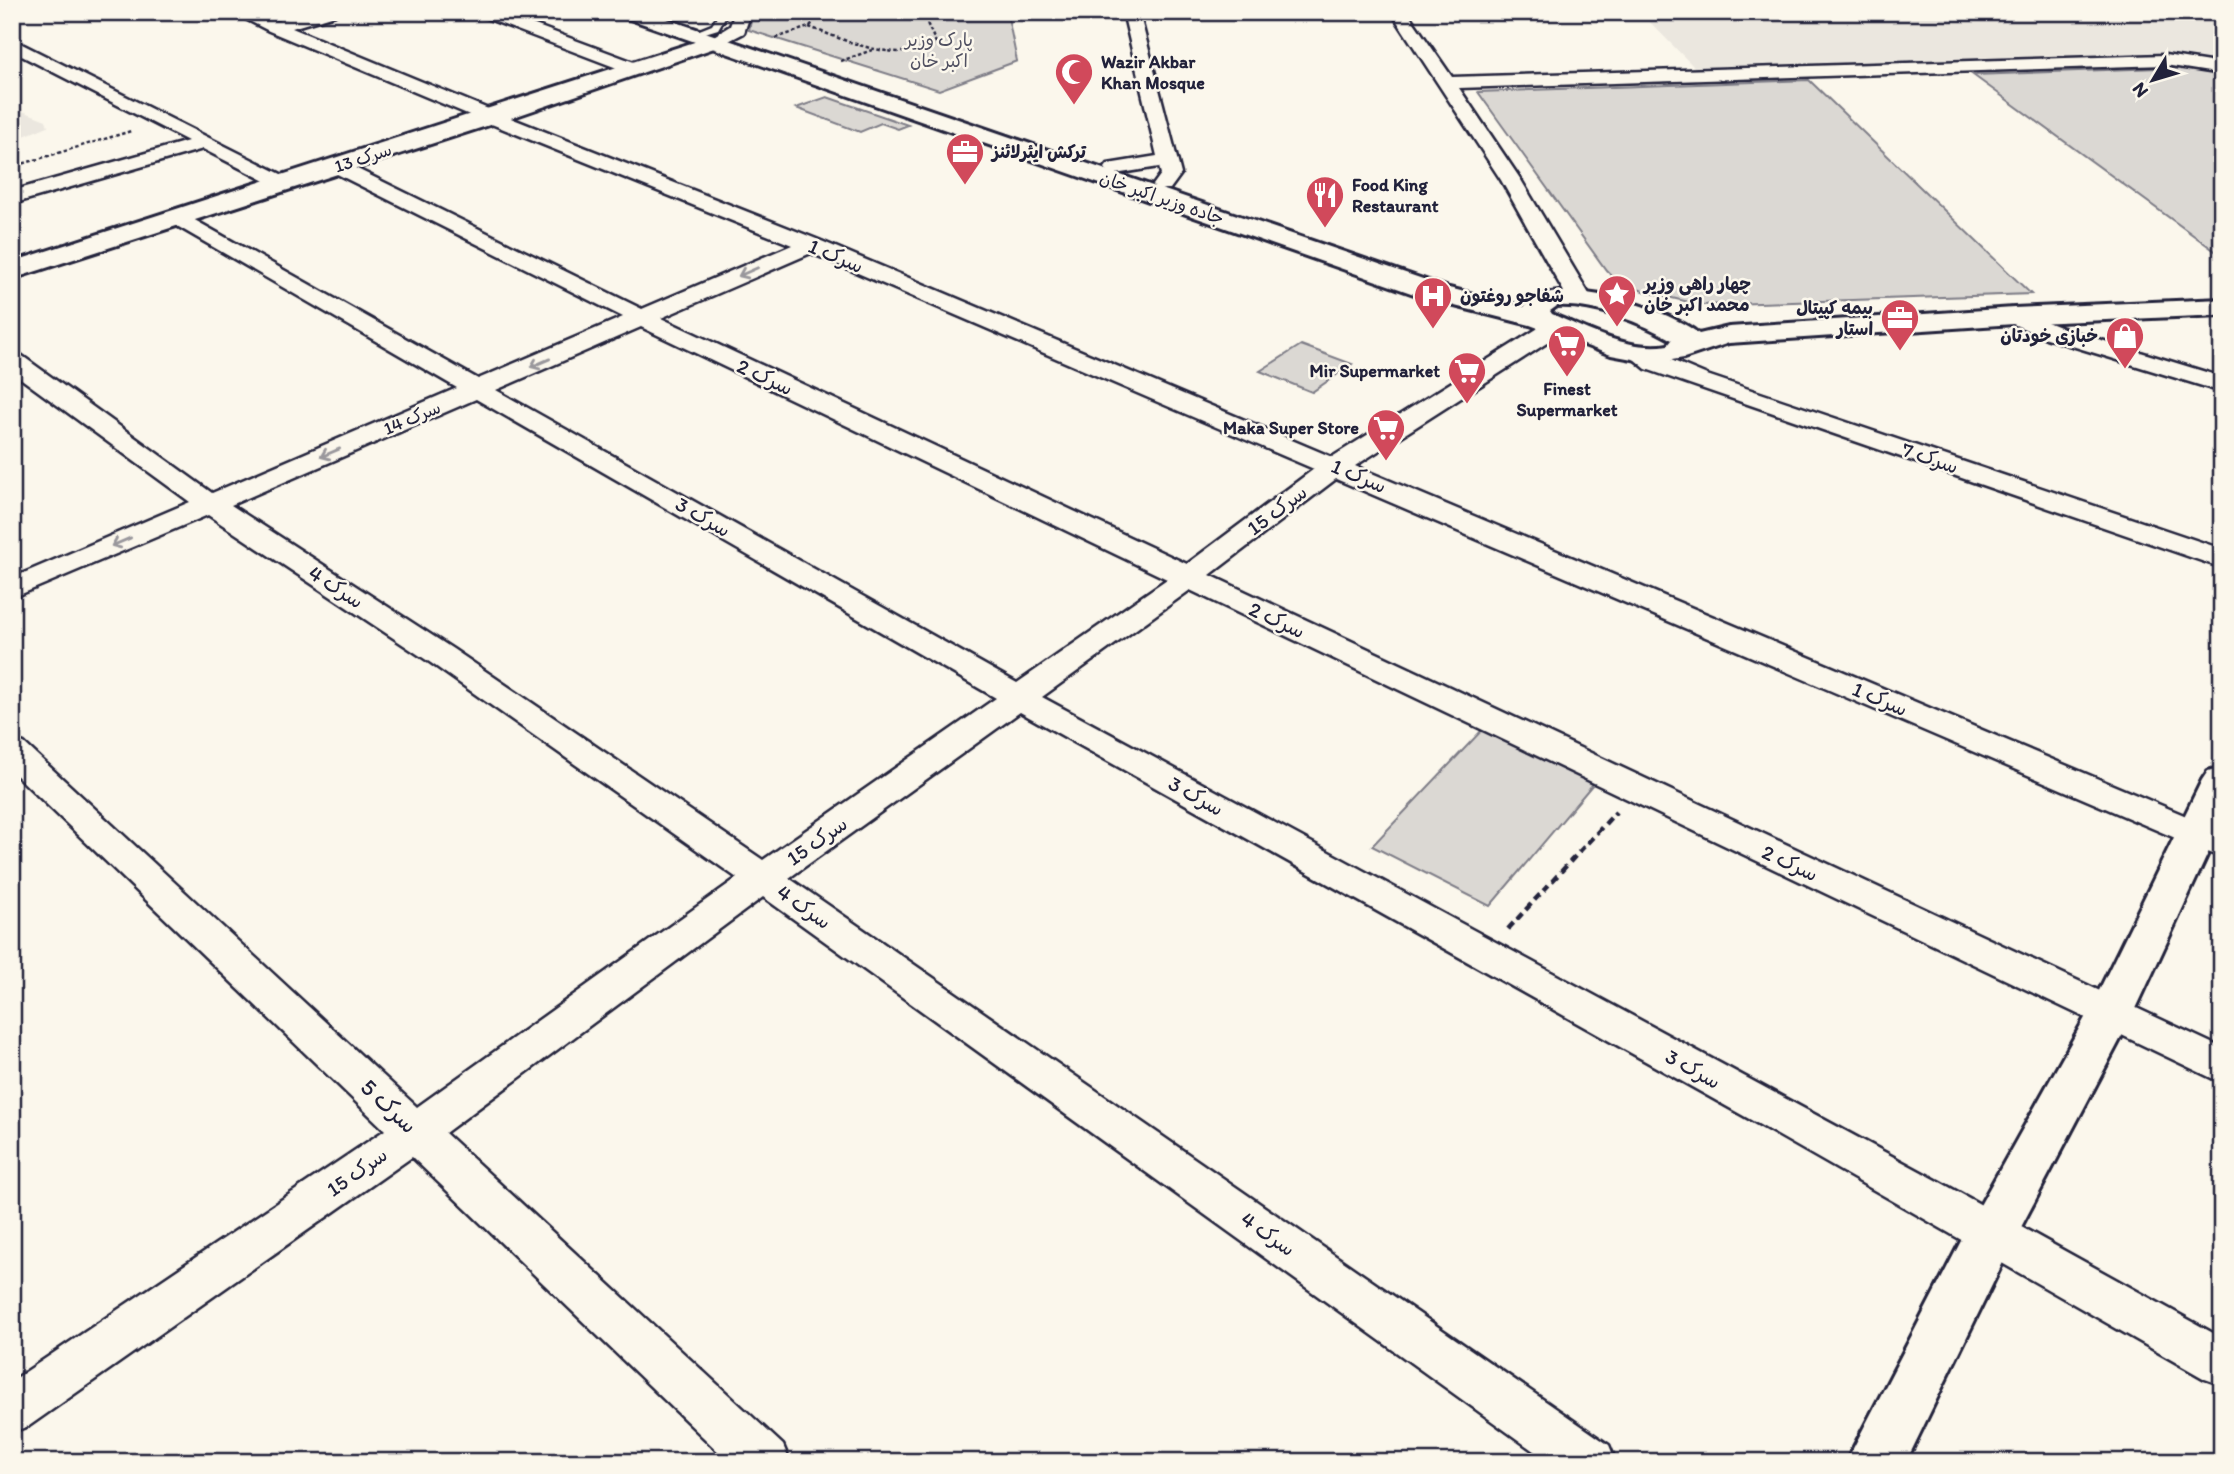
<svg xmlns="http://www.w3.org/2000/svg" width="2234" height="1474" font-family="Itim,'Playpen Sans Arabic',sans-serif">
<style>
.built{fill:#ebe7df}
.green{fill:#dbd8d3;stroke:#7e7d87;stroke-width:2}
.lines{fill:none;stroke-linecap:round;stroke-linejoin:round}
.service-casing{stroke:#22223b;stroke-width:5}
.minor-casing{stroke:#22223b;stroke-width:5}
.tertiary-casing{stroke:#22223b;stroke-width:6}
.primary-casing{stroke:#22223b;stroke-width:6}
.path-far1{stroke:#22223b;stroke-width:2.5;stroke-dasharray:3.5 2.5;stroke-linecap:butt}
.path{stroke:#22223b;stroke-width:4.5;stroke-dasharray:8 5;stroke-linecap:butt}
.service{fill:#fbf7ec;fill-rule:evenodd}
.minor{fill:#fbf7ec;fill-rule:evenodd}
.tertiary{fill:#fbf7ec;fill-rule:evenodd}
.primary{fill:#fbf7ec;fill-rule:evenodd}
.oneway{stroke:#99979c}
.labels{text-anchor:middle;stroke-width:5;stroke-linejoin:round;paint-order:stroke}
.far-park-label{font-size:18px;fill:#505061;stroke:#fbf7ec}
.far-poi-label{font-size:18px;font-weight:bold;fill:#22223b;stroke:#fbf7ec;text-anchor:start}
.far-street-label{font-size:18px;fill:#22223b;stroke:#fbf7ec}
.street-label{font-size:21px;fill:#22223b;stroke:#fbf7ec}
.near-street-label{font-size:24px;fill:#22223b;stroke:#fbf7ec}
</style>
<rect width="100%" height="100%" fill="#fbf7ec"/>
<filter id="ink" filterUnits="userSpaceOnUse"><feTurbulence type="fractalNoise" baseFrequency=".0143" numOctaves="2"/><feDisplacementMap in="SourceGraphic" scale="14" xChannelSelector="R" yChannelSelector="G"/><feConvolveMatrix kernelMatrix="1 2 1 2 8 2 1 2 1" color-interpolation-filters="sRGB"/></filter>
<g filter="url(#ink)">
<g class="built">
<polygon points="1640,12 2222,12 2222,61 2218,63 2184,55 1694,67"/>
<polygon points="12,107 46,120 48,126 12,141"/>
</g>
<g class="green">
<polygon points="753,12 1007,12 1017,61 939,90 749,30"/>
<polygon points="2187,67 2222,72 2222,256 1973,75"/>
<polygon points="1809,80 2031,294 1701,305 1643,291 1617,281 1606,270 1478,92"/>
<polygon points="827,97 908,125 898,129 881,123 860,132 796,108"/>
<polygon points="1301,345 1352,364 1312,392 1260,371"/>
<polygon points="1485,727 1598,778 1490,906 1372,846"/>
</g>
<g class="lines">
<g class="service-casing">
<polygon id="service" points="720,12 728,12 718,29 692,37 692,33 712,25"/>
</g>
<g class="minor-casing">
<g id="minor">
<path d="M232 12H255L277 21 310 12H337L335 15 292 28 498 113 819 240 1332 457 1548 322H1564L1568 327 1564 332 1355 466 2222 831V858L1336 479 1210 575 2222 1048V1083L1190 590 1042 697 1940 1182 2222 1338V1385L2205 1379 1760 1125 1020 712 789 878 1609 1445 1616 1462H1549L763 897 445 1133 783 1445 790 1462H729L412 1157 29 1426 12 1432V1381L385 1130 12 771V740L24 743 417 1107 737 878 431 663 208 515 12 598V578L190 502 12 372V353L21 355 212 493 457 388 170 222 166 218 170 214H184L478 379 623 317 329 170 326 166 329 162H343L642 309 792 245 484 121 269 31ZM811 253 1314 469 1187 564 661 318ZM641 327 1167 579 1017 683 496 390ZM476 399 996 698 763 860 453 649 231 505Z"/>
<polygon points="476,12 500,12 642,65 645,69 642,73 630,73 478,15"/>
<polygon points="735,12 751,12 744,33 719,46 707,46 704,42 730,26"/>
<polygon points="1123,12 1139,12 1181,174 1170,189 1156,189 1153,185 1161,174 1159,167 1115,174 1108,172 1105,168 1108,164 1157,156"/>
<polygon points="1391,12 1407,12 1452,77 2165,55 2222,64 2222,74 2165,65 1459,88 1521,180 1592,299 1588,304 1572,304 1568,299 1501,180"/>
<polygon points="12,39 291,179 294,183 291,187 277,187 203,149 12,204 12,191 188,141 12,51"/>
<polygon points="2014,309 2062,328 2222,377 2222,392 2046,338 2006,321 2002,316 2006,311"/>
<polygon points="1640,347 1707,375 2222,549 2222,568 1646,369 1628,354 1631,349"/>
</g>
</g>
<g class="tertiary-casing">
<g id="tertiary">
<polygon points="713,36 720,38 723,42 720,46 499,122 12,279 12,262"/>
<polygon points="2222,767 2222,823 2134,1013 2010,1248 1906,1462 1846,1462 1974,1216 2091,1007 2202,780 2208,771"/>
</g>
</g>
<g class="primary-casing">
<path id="primary" d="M619 12H647L1449 288 1524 307C1552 270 1669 309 1699 334L1729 327 2014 308 2222 299V315L2014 324 1729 343 1684 358 1654 363 1611 355 1530 325 1431 300 621 16ZM1557 306C1594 304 1640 322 1672 340L1668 345C1630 352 1586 329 1552 314L1550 311Z"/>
</g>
<g class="path-far1">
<path d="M809 27C848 41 897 65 936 43L922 12"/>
<polyline points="776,38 809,27 823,12"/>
<polyline points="841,61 875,49"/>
<polyline points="12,167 131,131"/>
</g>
<polyline class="path" points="1508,929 1616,812"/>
<use href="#service" class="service"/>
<use href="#minor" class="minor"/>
<use href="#tertiary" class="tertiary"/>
<use href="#primary" class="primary"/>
</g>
<defs><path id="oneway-shaft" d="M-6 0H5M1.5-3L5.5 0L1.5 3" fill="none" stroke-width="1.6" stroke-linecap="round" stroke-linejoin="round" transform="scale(1.75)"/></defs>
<g class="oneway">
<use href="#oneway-shaft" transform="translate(748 272) rotate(156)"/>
<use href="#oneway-shaft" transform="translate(540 363) rotate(157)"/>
<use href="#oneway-shaft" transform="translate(330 453) rotate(157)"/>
<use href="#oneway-shaft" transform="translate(121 542) rotate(157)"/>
</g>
</g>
<defs>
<g id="mosque-pin" transform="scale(2.0125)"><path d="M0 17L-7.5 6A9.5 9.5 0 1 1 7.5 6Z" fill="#d1495b" stroke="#fbf7ec"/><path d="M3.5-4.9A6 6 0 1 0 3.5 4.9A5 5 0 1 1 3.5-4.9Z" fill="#fff"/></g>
<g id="office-pin" transform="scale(2.0125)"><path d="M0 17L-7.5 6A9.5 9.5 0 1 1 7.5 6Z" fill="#d1495b" stroke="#fbf7ec"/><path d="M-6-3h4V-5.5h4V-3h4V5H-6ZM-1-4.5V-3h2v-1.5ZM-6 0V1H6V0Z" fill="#fff"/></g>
<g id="restaurant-pin" transform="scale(2.0125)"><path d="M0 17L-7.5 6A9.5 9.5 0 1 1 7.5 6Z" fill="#d1495b" stroke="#fbf7ec"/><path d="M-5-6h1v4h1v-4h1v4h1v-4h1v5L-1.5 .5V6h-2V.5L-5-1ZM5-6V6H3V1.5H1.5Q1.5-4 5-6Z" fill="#fff"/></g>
<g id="sight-pin" transform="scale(2.0125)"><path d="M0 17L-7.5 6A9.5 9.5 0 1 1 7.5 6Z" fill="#d1495b" stroke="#fbf7ec"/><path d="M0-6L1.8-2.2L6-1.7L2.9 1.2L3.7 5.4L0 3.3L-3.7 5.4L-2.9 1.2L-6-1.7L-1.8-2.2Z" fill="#fff"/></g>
<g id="hospital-pin" transform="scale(2.0125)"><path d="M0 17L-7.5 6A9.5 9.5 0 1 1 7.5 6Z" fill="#d1495b" stroke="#fbf7ec"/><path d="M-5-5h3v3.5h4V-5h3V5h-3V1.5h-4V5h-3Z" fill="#fff"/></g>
<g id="shop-pin" transform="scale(2.0125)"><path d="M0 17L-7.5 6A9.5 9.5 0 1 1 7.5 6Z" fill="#d1495b" stroke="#fbf7ec"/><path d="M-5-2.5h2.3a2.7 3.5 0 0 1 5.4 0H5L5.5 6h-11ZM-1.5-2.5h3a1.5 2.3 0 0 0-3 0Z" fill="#fff"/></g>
<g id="supermarket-pin" transform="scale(2.0125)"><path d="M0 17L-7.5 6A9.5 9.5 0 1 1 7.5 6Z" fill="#d1495b" stroke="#fbf7ec"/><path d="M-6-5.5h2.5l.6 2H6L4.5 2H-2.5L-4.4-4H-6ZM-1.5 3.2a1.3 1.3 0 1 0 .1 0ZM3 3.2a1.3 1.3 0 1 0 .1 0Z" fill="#fff"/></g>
</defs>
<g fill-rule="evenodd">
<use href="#mosque-pin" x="1074" y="72"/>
<use href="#office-pin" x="965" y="152"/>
<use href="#restaurant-pin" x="1325" y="195"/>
<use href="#sight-pin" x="1617" y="294"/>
<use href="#hospital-pin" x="1433" y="296"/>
<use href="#office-pin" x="1900" y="318"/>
<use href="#shop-pin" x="2125" y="336"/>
<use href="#supermarket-pin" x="1567" y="344"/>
<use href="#supermarket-pin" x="1467" y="371"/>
<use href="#supermarket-pin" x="1386" y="428"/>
</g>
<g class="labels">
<g class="far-park-label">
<text x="939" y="46">پارک وزیر<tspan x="939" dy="21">اکبر خان</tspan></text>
</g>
<g class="far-poi-label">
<text x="1101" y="68">Wazir Akbar<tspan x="1101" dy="21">Khan Mosque</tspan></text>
<text x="992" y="158">ترکش ایئرلائنز</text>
<text x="1352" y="191">Food King<tspan x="1352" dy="21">Restaurant</tspan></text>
<text x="1644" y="290">چهار راهی وزیر<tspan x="1644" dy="21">محمد اکبر خان</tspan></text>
<text x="1460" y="302">شفاجو روغتون</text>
<text x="1873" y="314" text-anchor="end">بیمه کپیتال<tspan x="1873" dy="21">استار</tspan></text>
<text x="2098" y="342" text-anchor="end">خبازی خودتان</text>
<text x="1440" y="377" text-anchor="end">Mir Supermarket</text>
<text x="1567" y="395" text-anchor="middle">Finest<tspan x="1567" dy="21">Supermarket</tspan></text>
<text x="1359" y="434" text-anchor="end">Maka Super Store</text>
</g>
<g class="far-street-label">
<text transform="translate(363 158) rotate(-18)" y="6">سرک 13</text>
<text transform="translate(1162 198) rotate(19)" y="6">جاده وزیر اکبر خان</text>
<text transform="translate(412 418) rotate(-23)" y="6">سرک 14</text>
</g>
<g class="street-label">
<text transform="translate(836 256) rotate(23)" y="7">سرک 1</text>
<text transform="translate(765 377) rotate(25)" y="7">سرک 2</text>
<text transform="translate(1930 458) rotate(19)" y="7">سرک 7</text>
<text transform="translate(1359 476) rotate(23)" y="7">سرک 1</text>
<text transform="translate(1277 510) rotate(-37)" y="7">سرک 15</text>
<text transform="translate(703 517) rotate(30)" y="7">سرک 3</text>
<text transform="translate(336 587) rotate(33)" y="7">سرک 4</text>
<text transform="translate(1277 620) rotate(25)" y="7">سرک 2</text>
<text transform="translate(1880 699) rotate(23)" y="7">سرک 1</text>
<text transform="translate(1196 796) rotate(29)" y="7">سرک 3</text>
<text transform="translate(817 841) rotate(-35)" y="7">سرک 15</text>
<text transform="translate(1790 863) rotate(25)" y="7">سرک 2</text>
<text transform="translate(804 907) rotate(35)" y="7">سرک 4</text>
<text transform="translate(1693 1069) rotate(29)" y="7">سرک 3</text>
<text transform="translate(357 1172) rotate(-35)" y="7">سرک 15</text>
<text transform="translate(1268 1234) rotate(35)" y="7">سرک 4</text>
</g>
<g class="near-street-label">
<text transform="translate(389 1106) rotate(43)" y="8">سرک 5</text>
</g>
</g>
<rect width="2234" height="1474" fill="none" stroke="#fbf7ec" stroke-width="42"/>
<rect x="21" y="21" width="2192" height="1432" fill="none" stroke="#22223b" stroke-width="2.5" filter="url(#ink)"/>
<g transform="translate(2153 80) rotate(232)" stroke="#fbf7ec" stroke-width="5" paint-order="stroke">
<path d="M0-5L12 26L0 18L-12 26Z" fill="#22223b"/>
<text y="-10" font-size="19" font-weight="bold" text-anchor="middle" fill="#22223b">N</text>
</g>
</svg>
